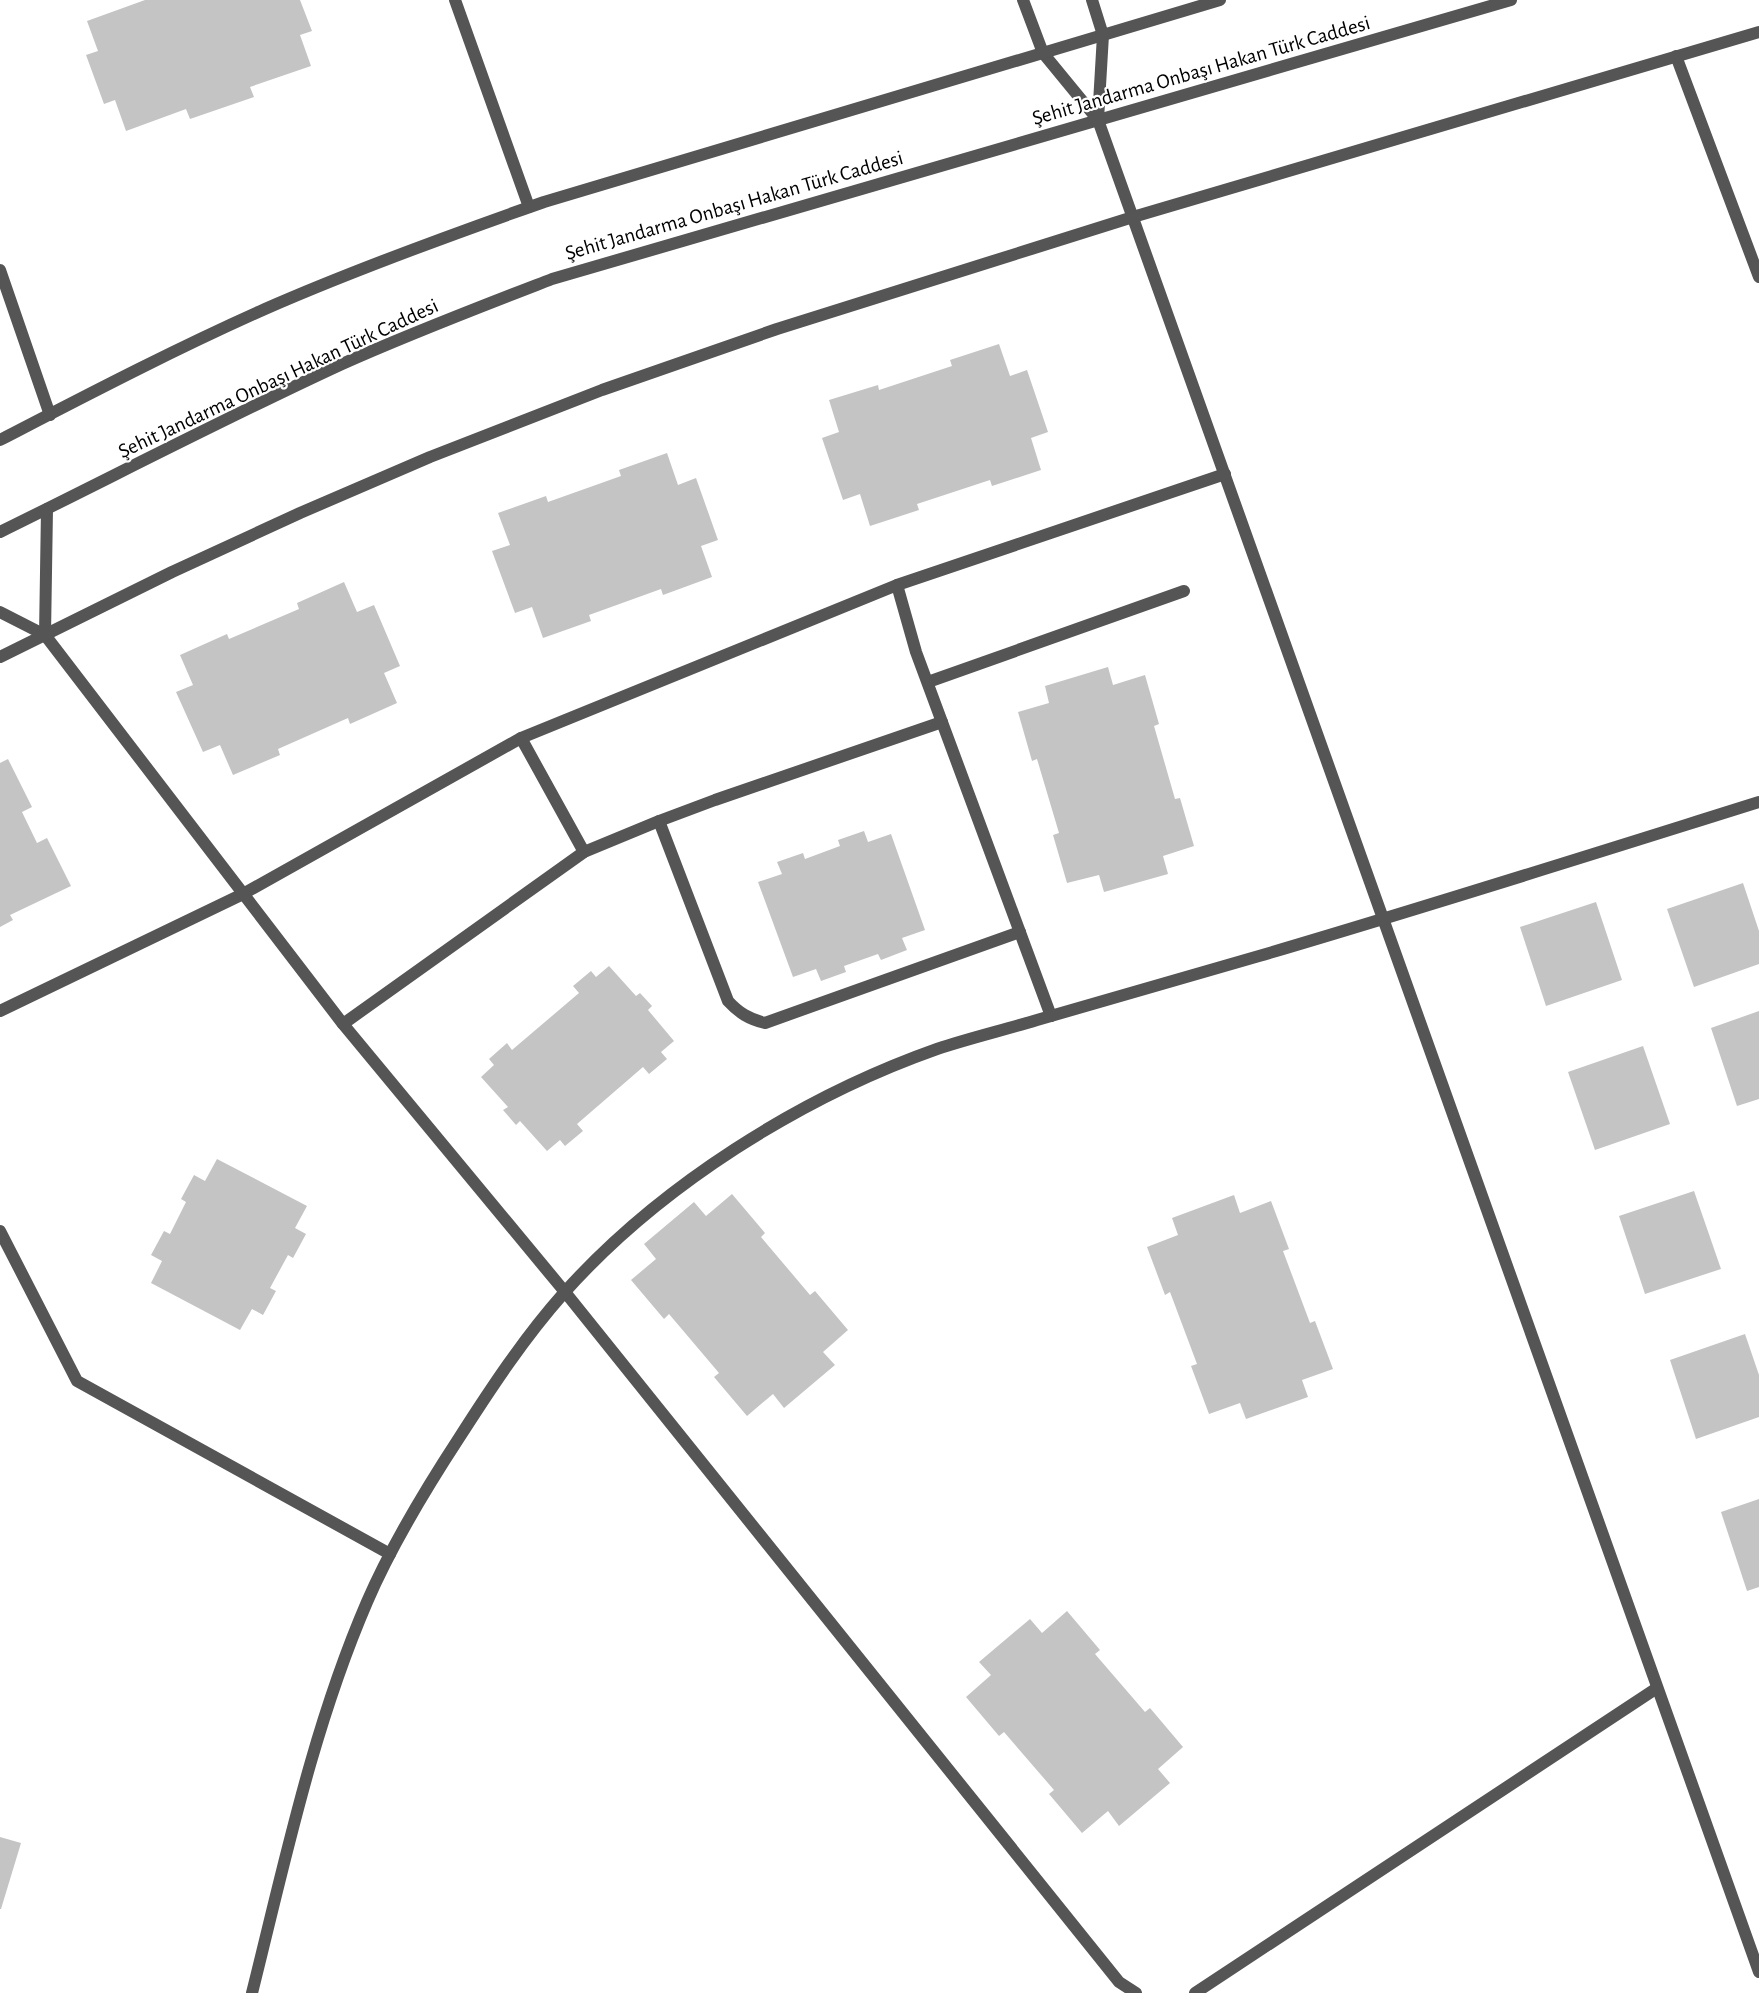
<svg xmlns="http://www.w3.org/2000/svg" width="1759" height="1993" font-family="'Alegreya Sans',sans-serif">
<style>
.building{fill:#c4c4c4}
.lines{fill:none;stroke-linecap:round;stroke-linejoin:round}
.service{stroke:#555;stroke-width:12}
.minor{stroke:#555;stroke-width:12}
.labels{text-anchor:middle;stroke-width:4.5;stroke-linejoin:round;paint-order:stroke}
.street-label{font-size:21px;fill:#000;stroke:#fff}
</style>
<rect width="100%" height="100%" fill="#fff"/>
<g class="building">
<polygon points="145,0 300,0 312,31 300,35 311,66 250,87 254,97 190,119 186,109 126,131 115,100 104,104 86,55 98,51 87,21"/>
<polygon points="999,344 1010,376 1027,370 1048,432 1031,438 1041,470 992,486 990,480 917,504 919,510 870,526 860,494 843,500 822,438 839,432 829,400 878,385 879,390 952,366 950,360"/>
<polygon points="667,453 678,485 696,478 718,540 701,546 712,577 663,595 661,589 589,615 591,621 543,638 532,607 515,613 492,551 510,545 498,513 546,496 548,502 621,476 619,470"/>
<polygon points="344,582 357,612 374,605 400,666 384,673 397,703 350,724 348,718 278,749 280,755 233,775 220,745 203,752 176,692 193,685 180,655 227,634 229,639 299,609 297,603"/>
<polygon points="1108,667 1113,685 1145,675 1159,724 1154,726 1175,799 1180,798 1194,846 1163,856 1168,874 1104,892 1099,875 1067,883 1053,835 1059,833 1037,759 1032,761 1018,712 1049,703 1045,686"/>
<polygon points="8,759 32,807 22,812 37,843 47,838 71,886 10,915 13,920 0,927 0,763"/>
<polygon points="864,831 868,842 891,834 925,930 902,938 907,950 881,960 878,954 844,966 846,972 821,981 816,969 793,977 758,882 782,874 777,862 803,853 805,859 840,846 838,840"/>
<polygon points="1743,883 1759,931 1759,964 1694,987 1667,909"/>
<polygon points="1596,902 1622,980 1546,1006 1520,927"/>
<polygon points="609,966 636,996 640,993 652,1006 648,1010 674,1041 661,1052 667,1059 649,1074 643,1067 577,1124 583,1131 565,1146 560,1140 547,1151 520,1121 516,1125 503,1110 508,1107 481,1077 494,1065 489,1059 507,1043 512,1050 579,993 573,986 591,971 596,977"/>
<polygon points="1759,1011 1759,1099 1737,1106 1711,1028"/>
<polygon points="1643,1046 1670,1124 1595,1150 1568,1072"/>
<polygon points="217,1159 307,1206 295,1228 306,1234 293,1258 288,1255 270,1288 276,1291 263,1315 252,1309 240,1330 151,1283 162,1261 151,1255 164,1231 170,1234 186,1202 181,1199 194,1175 205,1181"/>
<polygon points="1694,1191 1721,1269 1645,1294 1619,1216"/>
<polygon points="732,1194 765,1233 761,1237 810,1295 815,1291 848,1330 823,1352 835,1365 784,1408 773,1394 747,1416 714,1377 719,1373 669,1314 664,1319 631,1280 656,1259 644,1244 694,1202 706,1216"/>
<polygon points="1234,1195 1240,1213 1271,1201 1289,1249 1283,1251 1310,1323 1315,1321 1333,1369 1302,1380 1308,1397 1246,1419 1240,1403 1209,1414 1191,1366 1197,1364 1170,1292 1165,1295 1147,1247 1178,1235 1172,1218"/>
<polygon points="1745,1334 1759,1375 1759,1417 1696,1439 1670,1360"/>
<polygon points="1759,1499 1759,1587 1747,1591 1721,1512"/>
<polygon points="1067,1611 1100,1650 1095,1654 1145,1712 1150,1708 1183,1747 1158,1769 1170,1783 1119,1826 1108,1811 1082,1833 1049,1794 1054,1790 1004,1732 999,1736 966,1697 991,1675 979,1662 1030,1619 1042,1633"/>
<polygon points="0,1837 21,1843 1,1909 0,1909"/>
</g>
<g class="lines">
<g class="service">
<polyline points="897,585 916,652 1051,1016"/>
<polyline points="928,682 1184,591"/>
<polyline points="521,738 584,852"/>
<path d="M659 821 728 1001C739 1013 749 1019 765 1023L1020 932"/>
<polyline points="0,1011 243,894 521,738 897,585 1225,474"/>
<polyline points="343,1024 584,852 659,821 715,800 942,722"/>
<polyline points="0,1231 77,1381 390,1554"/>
</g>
<g class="minor">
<polyline points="455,0 529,207"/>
<polyline points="1023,0 1043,53 1098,120 1759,1972"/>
<polyline points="1092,0 1103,35 1098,120"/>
<polyline points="1676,56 1759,277"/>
<polyline points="0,270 50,415"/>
<path d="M0 440C87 395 175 349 265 309 356 269 450 235 544 202L1220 0"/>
<path d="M0 532C114 476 227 417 342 364 411 333 482 306 552 279L1511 0"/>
<polyline points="0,612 45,635 343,1024 565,1292 1119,1982 1136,1993"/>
<polyline points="45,635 47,509"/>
<polyline points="0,657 172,572 300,513 430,457 602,390 777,329 1133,217 1759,32"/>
<path d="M252 1993C285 1861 313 1727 367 1602 392 1544 425 1490 459 1438 491 1388 524 1338 563 1294 659 1186 801 1097 937 1049 970 1038 1004 1030 1037 1020 1111 998 1185 977 1259 956 1426 907 1593 854 1759 802"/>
<polyline points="1195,1993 1657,1688"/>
</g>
</g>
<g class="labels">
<g class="street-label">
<text transform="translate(1201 70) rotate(-16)" y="7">Şehit Jandarma Onbaşı Hakan Türk Caddesi</text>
<text transform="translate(734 205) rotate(-16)" y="7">Şehit Jandarma Onbaşı Hakan Türk Caddesi</text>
<text transform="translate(278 378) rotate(-25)" y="7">Şehit Jandarma Onbaşı Hakan Türk Caddesi</text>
</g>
</g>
</svg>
